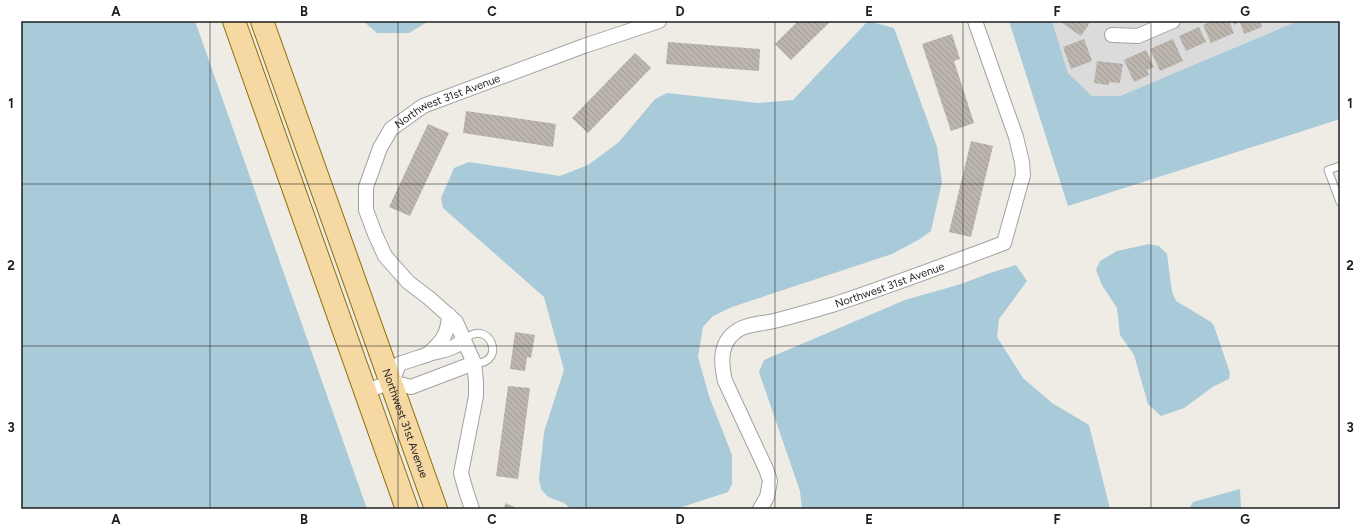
<svg xmlns="http://www.w3.org/2000/svg" width="1361" height="530" font-family="Figtree,sans-serif">
<style>
.residential{fill:#dcdbdb}
.water{fill:#a8cad9}
.building{fill:url(#building-back-hatch)}
.lines{fill:none;stroke-linecap:round;stroke-linejoin:round}
.lane-casing{stroke:#a2a2a2;stroke-width:9}
.street-casing{stroke:#a2a2a2;stroke-width:16}
.primary-casing{stroke:#8f6f09;stroke-width:24}
.lane{stroke:#fff;stroke-width:7}
.street{stroke:#fff;stroke-width:14}
.primary{stroke:#f6d9a2;stroke-width:22}
.grid{fill:none;stroke:#1e1e1e;stroke-width:1;stroke-opacity:0.55}
.labels{text-anchor:middle;stroke-width:3;stroke-linejoin:round;paint-order:stroke}
.street-label{font-size:11px;fill:#1e1e1e;stroke:#fff}
.neatline{fill:none;stroke:#1e1e1e;stroke-width:1.5}
.grid-label{font-size:13px;text-anchor:middle;font-weight:bold;fill:#1e1e1e}
</style>
<defs>
<pattern id="building-back-hatch" width="6" height="6" patternUnits="userSpaceOnUse"><rect width="6" height="6" fill="#bbb5ae"/><path d="M-1 5l2 2M0 0l6 6M5-1l2 2" fill="none" stroke="#a09b95"/></pattern>
</defs>
<rect width="100%" height="100%" fill="#eeece5"/>
<polygon class="residential" points="1052,21 1298,21 1120,96 1092,96 1068,73"/>
<g class="water">
<polygon points="21,21 195,21 367,509 21,509"/>
<polygon points="363,21 429,21 409,33 377,33"/>
<polygon points="868,21 894,28 937,147 942,182 931,231 920,239 892,254 732,307 713,316 703,327 698,357 709,396 732,455 732,484 728,492 676,509 571,509 564,503 548,497 541,489 539,479 544,432 564,370 544,297 443,208 441,198 454,168 469,162 560,176 588,165 619,142 655,99 667,93 758,103 793,100"/>
<polygon points="1009,21 1052,21 1068,73 1092,96 1120,96 1298,21 1340,21 1340,119 1068,206"/>
<polygon points="1149,244 1159,246 1167,254 1172,292 1176,301 1211,322 1214,326 1230,373 1229,379 1214,386 1184,408 1161,416 1148,404 1134,355 1120,335 1117,308 1102,285 1096,270 1100,261 1117,251"/>
<polygon points="1016,265 1027,281 999,319 997,337 1023,378 1052,403 1089,425 1110,509 802,509 800,491 759,372 764,360 905,300 961,284 990,273"/>
<polygon points="1240,489 1241,509 1189,509 1193,502"/>
</g>
<g class="building">
<polygon points="798,21 831,21 791,60 775,44"/>
<polygon points="1063,21 1091,21 1081,36 1062,23"/>
<polygon points="1211,21 1219,21 1219,22 1229,21 1234,33 1211,43 1203,25"/>
<polygon points="1233,21 1260,21 1262,27 1244,34 1240,22 1234,25"/>
<polygon points="1199,27 1206,42 1186,51 1179,36"/>
<polygon points="952,34 960,59 954,61 974,123 951,131 922,44"/>
<polygon points="1084,39 1092,61 1071,69 1063,47"/>
<polygon points="1173,39 1183,61 1160,71 1150,49"/>
<polygon points="668,42 760,49 759,71 666,64"/>
<polygon points="1146,50 1154,67 1147,70 1149,75 1134,82 1124,60"/>
<polygon points="635,53 651,68 588,133 572,118"/>
<polygon points="1097,61 1123,64 1120,83 1109,82 1109,85 1094,83"/>
<polygon points="466,111 556,124 553,147 463,133"/>
<polygon points="428,124 449,133 410,216 389,207"/>
<polygon points="971,141 993,146 971,237 949,232"/>
<polygon points="515,332 535,335 531,358 527,357 525,371 510,369"/>
<polygon points="508,386 530,388 518,479 496,476"/>
<polygon points="506,503 518,509 503,509"/>
</g>
<g class="lines">
<g class="lane-casing">
<g id="lane">
<polyline points="1340,166 1328,170 1340,202"/>
<path d="M464 340C490 316 508 365 474 363"/>
</g>
</g>
<g class="street-casing">
<g id="street">
<polyline points="1112,35 1138,36 1173,21"/>
<path d="M427 355C442 342 448 335 449 315"/>
<path d="M392 382 399 364C410 360 421 357 432 353 445 350 453 349 464 340"/>
<polyline points="366,391 392,382 411,387 474,363"/>
<path id="s1" d="M472 509 466 491 461 473 476 396V381L474 363 456 322 429 298 408 282 385 256 375 234 366 210V187L380 148 391 129 423 106 584 46 659 21"/>
<path id="s2" d="M760 509 767 497 770 481 766 469 725 381C721 365 719 345 734 333 744 324 761 324 774 321 794 316 815 310 835 304 892 285 948 264 1004 243L1023 175 1022 162 1016 137 975 21"/>
</g>
</g>
<g class="primary-casing">
<g id="primary">
<polyline points="234,21 407,509"/>
<path id="s3" d="M262 21 436 509"/>
</g>
</g>
<use href="#lane" class="lane"/>
<use href="#street" class="street"/>
<use href="#primary" class="primary"/>
</g>
<path class="grid" d="M210 21V509M398 21V509M586 21V509M775 21V509M963 21V509M1151 21V509M21 184H1340M21 346H1340"/>
<g class="labels">
<g class="street-label">
<text dy="4" stroke="none"><textPath href="#s1" startOffset="491">Northwest 31st Avenue</textPath></text>
<text dy="4" stroke="none"><textPath href="#s2" startOffset="355">Northwest 31st Avenue</textPath></text>
<text dy="4" stroke="none"><textPath href="#s3" startOffset="427">Northwest 31st Avenue</textPath></text>
</g>
</g>
<rect width="1361" height="530" fill="none" stroke="#ffffff" stroke-width="44"/>
<rect x="22" y="22" width="1317" height="486" class="neatline"/>
<g class="grid-label">
<text x="116" y="16">A</text>
<text x="304" y="16">B</text>
<text x="492" y="16">C</text>
<text x="680" y="16">D</text>
<text x="869" y="16">E</text>
<text x="1057" y="16">F</text>
<text x="1245" y="16">G</text>
<text x="11" y="108">1</text>
<text x="1350" y="108">1</text>
<text x="11" y="270">2</text>
<text x="1350" y="270">2</text>
<text x="11" y="432">3</text>
<text x="1350" y="432">3</text>
<text x="116" y="524">A</text>
<text x="304" y="524">B</text>
<text x="492" y="524">C</text>
<text x="680" y="524">D</text>
<text x="869" y="524">E</text>
<text x="1057" y="524">F</text>
<text x="1245" y="524">G</text>
</g>
</svg>
